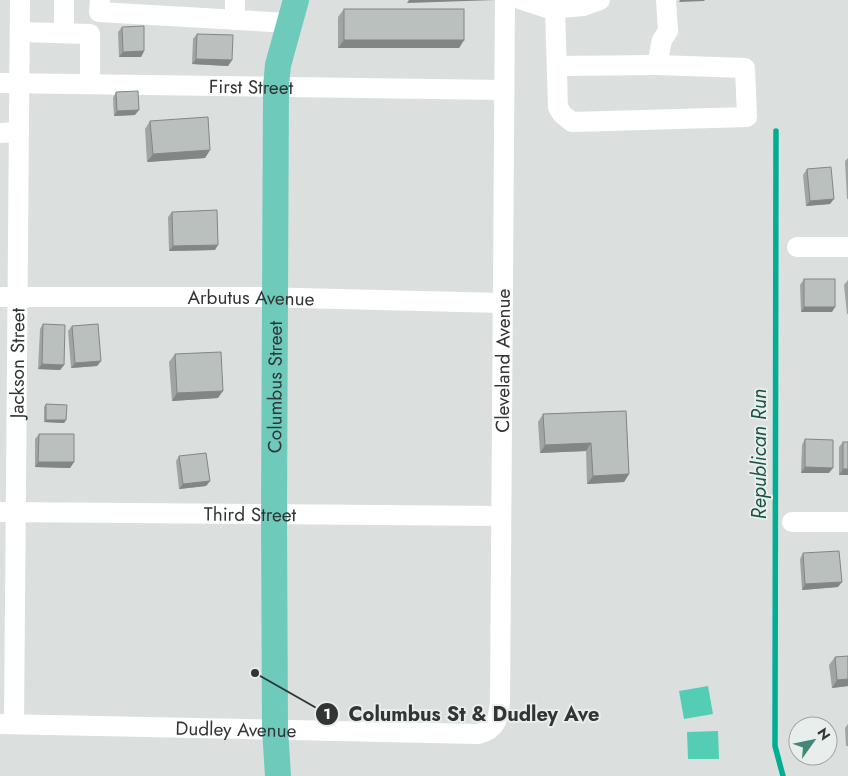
<svg xmlns="http://www.w3.org/2000/svg" width="848" height="776" font-family="Jost,sans-serif">
<style>
.green{fill:#53ceb4}
.lines{fill:none;stroke-linecap:round;stroke-linejoin:round}
.stream{stroke:#01ae94;stroke-width:5.5}
.minor{stroke:#fff;stroke-width:20}
.major{stroke:#6ecbbc;stroke-width:26}
.wall{fill:#a0a5a3}
.shaded-wall{fill:#828685}
.building{fill:#bac0be;stroke:#828685}
.labels{text-anchor:middle;stroke-width:4;stroke-linejoin:round;paint-order:stroke}
.street-label{font-size:19px;fill:#333534;stroke:#e8eeec}
.water-label{font-size:20px;font-style:italic;fill:#1b5347;stroke:#e8eeec}
.leader{fill:none;stroke:#333534;stroke-width:2}
.callout-dot{fill:#333534;stroke:#e8eeec;stroke-width:2}
.mark-label{font-size:15px;text-anchor:middle;font-weight:bold;fill:#fff}
.callout-label{font-size:20px;text-anchor:middle;font-weight:bold;fill:#333534;stroke:#e8eeec;stroke-width:4;stroke-linejoin:round;paint-order:stroke}
</style>
<rect width="100%" height="100%" fill="#dbe0df"/>
<g class="green">
<polygon points="708,686 713,714 684,719 679,691"/>
<polygon points="718,731 719,759 688,759 687,732"/>
</g>
<g class="lines">
<polyline class="stream" points="776,131 775,746 783,776"/>
<g class="minor">
<polyline points="64,0 64,33"/>
<polyline points="100,0 99,12 289,23"/>
<polyline points="522,0 550,9 583,6 600,0"/>
<polyline points="555,9 558,107 562,114 572,122 747,117 745,68 657,65 662,40 668,31 666,0"/>
<polyline points="235,20 235,0"/>
<polyline points="20,32 90,34 90,84"/>
<polyline points="557,66 657,65"/>
<path id="s1" d="M0 83 503 90"/>
<polyline points="0,133 19,132"/>
<polyline points="797,247 848,247"/>
<path id="s2" d="M0 297H258L502 303"/>
<path id="s3" d="M0 512 501 516"/>
<polyline points="792,522 848,522"/>
<path id="s4" d="M0 724 478 734C497 730 498 718 500 702L505 0"/>
<path id="s5" d="M14 724 20 0"/>
</g>
<path class="major" id="s6" d="M278 776 275 729 274 515 276 86 278 65 296 0"/>
</g>
<g class="wall">
<polygon points="344,9 464,40 459,48 338,48 338,17"/>
<polygon points="122,27 144,51 141,57 119,57 118,32"/>
<polygon points="197,34 232,60 228,66 192,64 193,39"/>
<polygon points="116,92 135,115 114,116 113,98"/>
<polygon points="150,121 210,150 205,158 147,162 145,129"/>
<polygon points="848,158 848,199 847,199 845,161"/>
<polygon points="807,169 830,204 806,206 803,175"/>
<polygon points="172,212 215,250 169,251 168,217"/>
<polygon points="804,279 832,312 801,312 800,285"/>
<polygon points="848,280 848,314 847,314 844,285"/>
<polygon points="43,324 64,365 60,370 38,369 40,329"/>
<polygon points="72,326 101,361 97,366 71,368 68,331"/>
<polygon points="175,354 218,398 172,401 169,362"/>
<polygon points="46,404 66,420 64,423 44,422 44,407"/>
<polygon points="626,411 629,474 624,482 587,484 586,451 540,453 538,422 543,414"/>
<polygon points="39,434 74,462 70,468 35,467 35,439"/>
<polygon points="805,439 829,473 801,473 802,445"/>
<polygon points="843,442 848,442 848,475 839,475 839,447"/>
<polygon points="179,456 210,481 206,486 179,489 176,461"/>
<polygon points="803,553 838,587 802,590 800,559"/>
<polygon points="848,656 848,686 832,688 829,665 835,657"/>
<polygon points="848,724 848,746 846,746 845,728"/>
</g>
<g class="shaded-wall">
<polygon points="409,0 496,0 407,3"/>
<polygon points="680,0 705,0 704,1 679,2"/>
<polygon points="344,40 464,40 459,48 338,48"/>
<polygon points="144,51 141,57 119,57 123,52"/>
<polygon points="196,59 232,60 228,66 192,64"/>
<polygon points="139,110 135,115 114,116 117,111"/>
<polygon points="210,150 205,158 147,162 153,154"/>
<polygon points="834,199 830,204 806,206 810,201"/>
<polygon points="218,245 215,250 169,251 173,246"/>
<polygon points="804,307 835,307 832,312 801,312"/>
<polygon points="101,361 97,366 71,368 75,363"/>
<polygon points="42,364 64,365 60,370 38,369"/>
<polygon points="223,391 218,398 172,401 177,393"/>
<polygon points="46,420 66,420 64,423 44,422"/>
<polygon points="591,443 586,451 540,453 545,445"/>
<polygon points="38,462 74,462 70,468 35,467"/>
<polygon points="805,467 833,468 829,473 801,473"/>
<polygon points="843,469 848,469 848,475 839,475"/>
<polygon points="629,474 624,482 587,484 593,476"/>
<polygon points="210,481 206,486 179,489 183,484"/>
<polygon points="842,582 838,587 802,590 805,584"/>
<polygon points="848,679 848,686 832,688 837,680"/>
</g>
<g class="building">
<rect x="344" y="9" width="120" height="31"/>
<polygon points="144,26 144,51 123,52 122,27"/>
<polygon points="197,34 233,35 232,60 196,59"/>
<polygon points="138,91 139,110 117,111 116,92"/>
<polygon points="208,117 210,150 153,154 150,121"/>
<polygon points="831,167 834,199 810,201 807,169"/>
<polygon points="217,210 218,245 173,246 172,212"/>
<rect x="804" y="279" width="31" height="28"/>
<polygon points="43,324 65,325 64,365 42,364"/>
<polygon points="98,324 101,361 75,363 72,326"/>
<polygon points="221,352 223,391 177,393 175,354"/>
<polygon points="46,404 67,405 66,420 46,420"/>
<polygon points="626,411 629,474 593,476 591,443 545,445 543,414"/>
<polygon points="39,434 74,434 74,462 38,462"/>
<polygon points="805,439 833,440 833,468 805,467"/>
<rect x="843" y="442" width="5" height="27"/>
<polygon points="206,453 210,481 183,484 179,456"/>
<polygon points="839,551 842,582 805,584 803,553"/>
<polygon points="848,656 848,679 837,680 835,657"/>
</g>
<g class="labels">
<g class="street-label">
<text dy="7" stroke="none"><textPath href="#s1" startOffset="251">First Street</textPath></text>
<text dy="7" stroke="none"><textPath href="#s2" startOffset="251">Arbutus Avenue</textPath></text>
<text dy="7" stroke="none"><textPath href="#s4" startOffset="862">Cleveland Avenue</textPath></text>
<text dy="7" stroke="none"><textPath href="#s5" startOffset="361">Jackson Street</textPath></text>
<text dy="7" stroke="none"><textPath href="#s6" startOffset="389">Columbus Street</textPath></text>
<text dy="7" stroke="none"><textPath href="#s3" startOffset="250">Third Street</textPath></text>
<text dy="7" stroke="none"><textPath href="#s4" startOffset="236">Dudley Avenue</textPath></text>
</g>
<g class="water-label">
<text transform="translate(759 454) rotate(-90)" y="7">Republican Run</text>
</g>
</g>
<path class="leader" d="M255 673L327 714"/>
<g class="callout-dot">
<circle cx="255" cy="673" r="5"/>
<circle cx="327" cy="714" r="12"/>
</g>
<g class="mark-label">
<text x="327" y="719">1</text>
</g>
<g class="callout-label">
<text x="474" y="721">Columbus St &amp; Dudley Ave</text>
</g>
<g transform="translate(813 741) rotate(57)"><circle r="24" fill="#e8eeec" stroke="#a0a4a2"/>
<path d="M0-4L9 19L0 12L-9 19Z" fill="#448677"/>
<text y="-8" font-size="14" font-weight="bold" text-anchor="middle" fill="#333534">N</text>
</g>
</svg>
